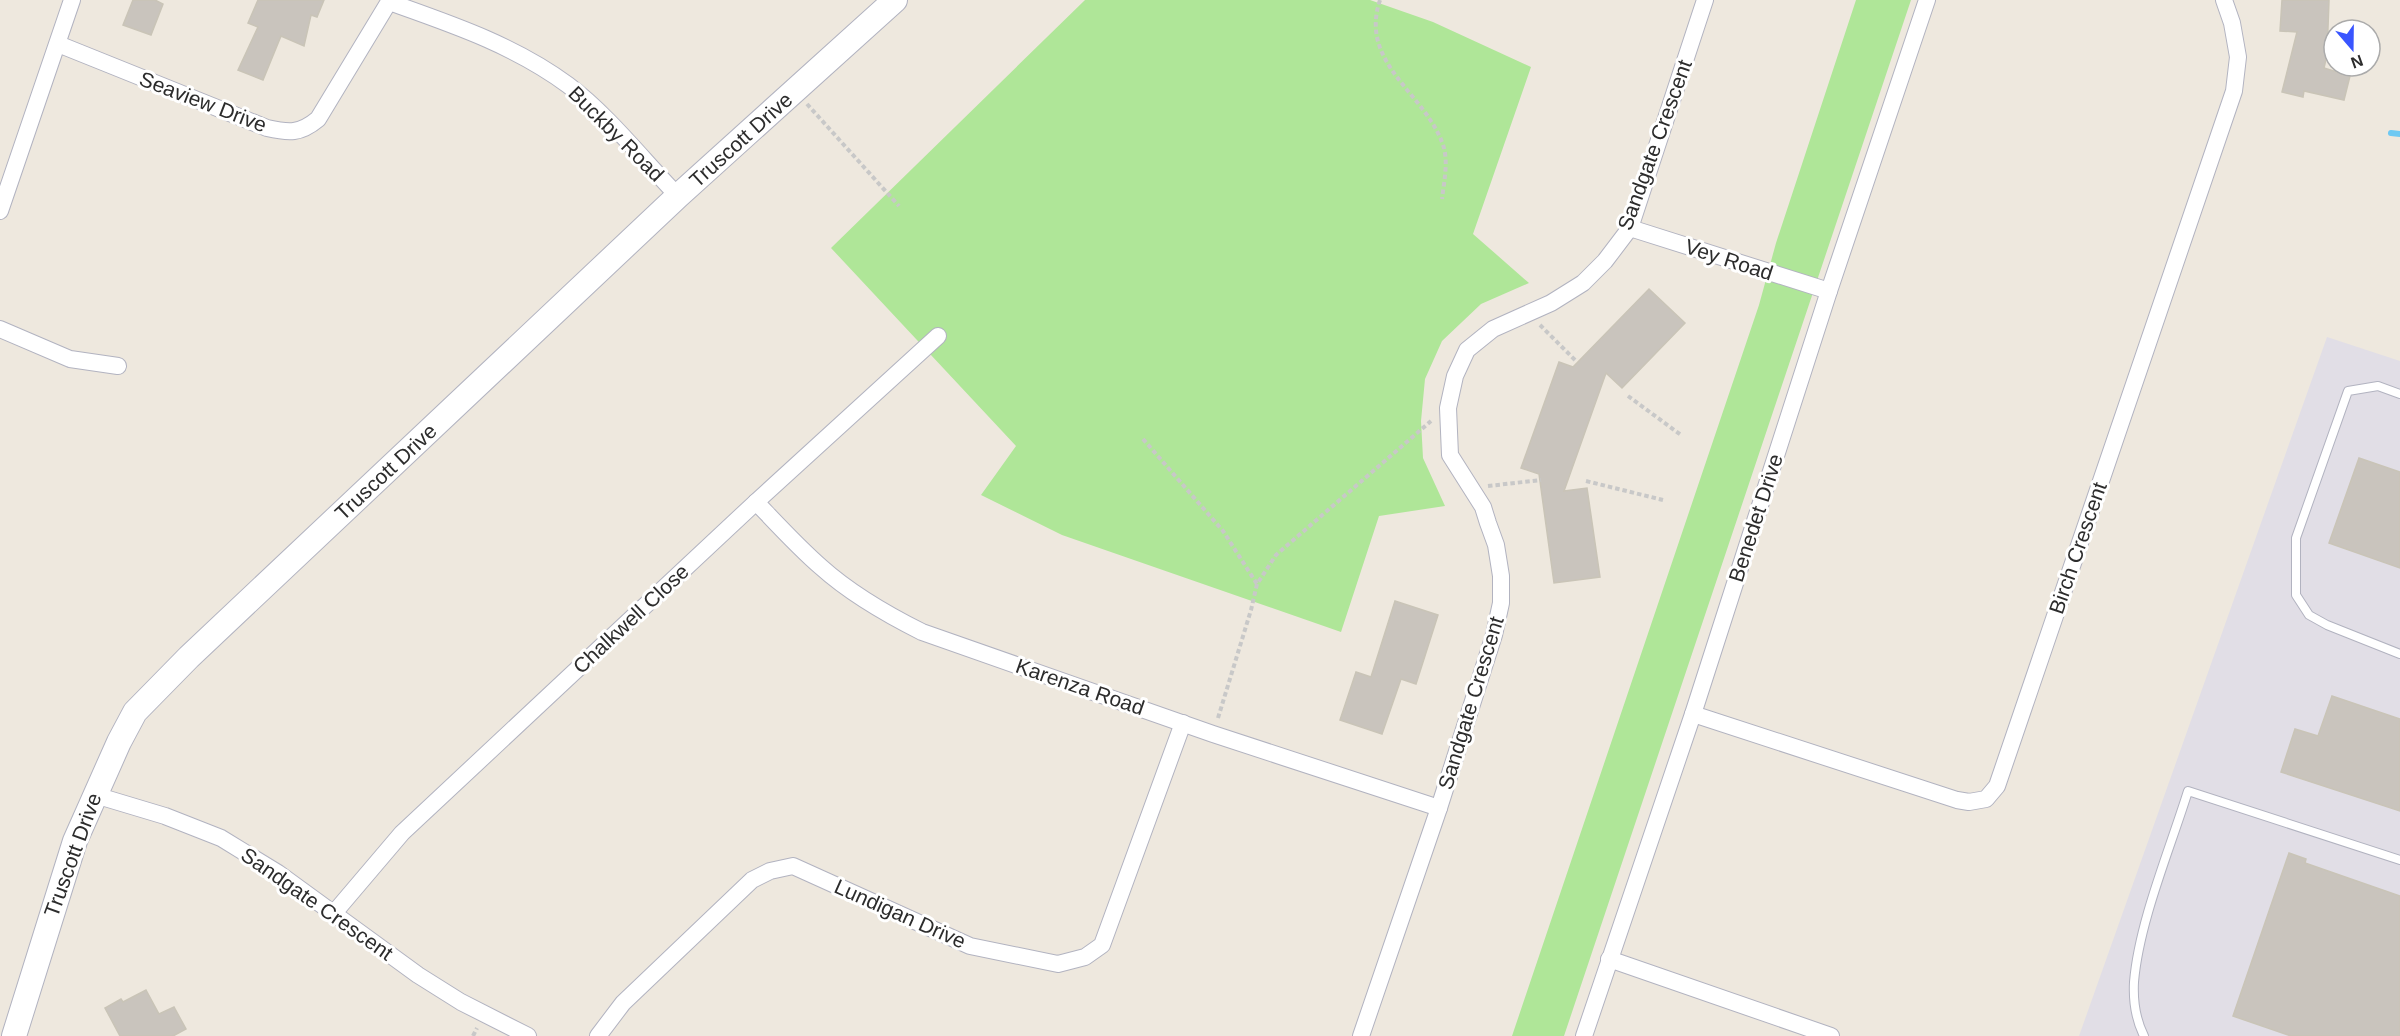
<svg xmlns="http://www.w3.org/2000/svg" width="2400" height="1036" font-family="Arial,sans-serif">
<style>
.industrial{fill:#e1dee6}
.green{fill:#afe698}
.lines{fill:none;stroke-linecap:round;stroke-linejoin:round}
.stream{stroke:#6ec9f3;stroke-width:6}
.building{fill:#c9c4bd;stroke:#c9c4b7;stroke-width:1.5}
.lane-casing{stroke:#b2b3c0;stroke-width:10}
.street-casing{stroke:#b2b3c0;stroke-width:18}
.secondary-casing{stroke:#b2b3c0;stroke-width:26}
.path{stroke:#c8c8c8;stroke-width:4;stroke-dasharray:4.5 3;stroke-linecap:butt}
.lane{stroke:#fff;stroke-width:8}
.street{stroke:#fff;stroke-width:16}
.secondary{stroke:#fff;stroke-width:24}
.labels{text-anchor:middle;stroke-width:6;stroke-linejoin:round;paint-order:stroke}
.street-label{font-size:21px;fill:#2c2c2c;stroke:#fff}
</style>
<rect width="100%" height="100%" fill="#eee8de"/>
<polygon class="industrial" points="2327,337 2400,361 2400,1036 2079,1036"/>
<g class="green">
<polygon points="1085,0 1370,0 1433,22 1531,67 1473,234 1529,283 1481,304 1442,341 1425,379 1421,421 1423,458 1445,506 1379,516 1341,632 1062,535 981,495 1016,446 831,248"/>
<polygon points="1856,0 1911,0 1564,1036 1512,1036 1759,305 1776,243"/>
</g>
<g class="lines">
<polyline class="stream" points="2391,133 2400,134"/>
</g>
<g class="building">
<polygon points="133,0 155,0 163,4 151,35 123,25"/>
<polygon points="258,0 324,0 317,17 311,15 304,46 281,36 263,80 238,70 258,27 248,23"/>
<polygon points="2282,0 2329,0 2327,55 2324,68 2350,76 2344,100 2304,91 2303,97 2282,92 2297,32 2280,31"/>
<polygon points="1649,289 1685,323 1622,388 1606,373 1564,491 1587,488 1600,577 1554,583 1539,474 1521,468 1559,362 1573,367"/>
<polygon points="2359,458 2400,472 2400,568 2329,543"/>
<polygon points="1395,601 1438,615 1416,684 1401,679 1382,734 1340,720 1356,672 1371,677"/>
<polygon points="2332,696 2400,719 2400,811 2281,772 2295,729 2318,736"/>
<polygon points="2289,853 2306,859 2305,863 2400,896 2400,1036 2291,1036 2233,1016"/>
<polygon points="146,990 159,1014 174,1007 186,1029 173,1036 120,1036 105,1008 121,999 123,1002"/>
</g>
<g class="lines">
<g class="lane-casing">
<g id="lane">
<polyline points="2400,394 2378,386 2348,391 2296,538 2296,595 2309,615 2327,625 2400,654"/>
<path d="M2144 1036C2136 1020 2133 1001 2134 982 2139 922 2170 849 2188 791L2400 860"/>
</g>
</g>
<g class="street-casing">
<g id="street">
<path d="M389 2C451 24 514 45 568 85 608 115 643 160 678 196"/>
<path d="M58 44 267 128C289 133 300 134 318 119L390 0"/>
<polyline points="0,211 72,0"/>
<polyline points="1630,228 1829,291"/>
<polyline points="0,329 70,359 118,366"/>
<path d="M756 502C777 524 798 547 821 567 851 594 886 614 922 632L1213 734 1439 808"/>
<polyline points="1693,714 1957,800 1969,802 1986,799 1997,786 2234,91 2238,57 2232,23 2224,0"/>
<polyline points="95,795 165,816 221,838 278,873 418,975 461,1002 528,1036"/>
<polyline points="334,913 402,833 756,502 938,336"/>
<polyline points="1609,959 1831,1036"/>
<polyline points="598,1036 623,1003 752,880 770,871 793,866 970,946 1058,964 1085,957 1102,945 1183,723"/>
<polyline points="1361,1036 1439,808 1494,635 1501,603 1501,576 1496,545 1488,523 1483,507 1450,455 1448,408 1455,376 1467,350 1493,329 1551,303 1583,283 1605,261 1630,228 1705,0"/>
<polyline points="1584,1036 1693,714 1829,291 1927,0"/>
</g>
</g>
<g class="secondary-casing">
<polyline id="secondary" points="14,1036 75,841 119,742 135,712 189,657 678,196 895,0"/>
</g>
<g class="path">
<path d="M1380 0C1358 65 1428 94 1444 148 1448 164 1444 182 1442 199"/>
<polyline points="807,104 899,206"/>
<polyline points="1540,325 1575,360"/>
<polyline points="1628,396 1681,435"/>
<polyline points="1143,439 1223,531 1257,584"/>
<polyline points="1586,481 1663,500"/>
<polyline points="1488,486 1541,480"/>
<polyline points="1218,718 1251,610 1257,584 1276,555 1431,421"/>
<polyline points="473,1036 477,1028"/>
</g>
<use href="#lane" class="lane"/>
<use href="#street" class="street"/>
<use href="#secondary" class="secondary"/>
</g>
<g class="labels">
<g class="street-label">
<text transform="translate(203 102) rotate(21)" y="7">Seaview Drive</text>
<text transform="translate(616 134) rotate(45)" y="7">Buckby Road</text>
<text transform="translate(741 140) rotate(-42)" y="7">Truscott Drive</text>
<text transform="translate(1655 145) rotate(-70)" y="7">Sandgate Crescent</text>
<text transform="translate(1729 260) rotate(18)" y="7">Vey Road</text>
<text transform="translate(386 472) rotate(-43)" y="7">Truscott Drive</text>
<text transform="translate(1756 518) rotate(-72)" y="7">Benedet Drive</text>
<text transform="translate(2078 548) rotate(-71)" y="7">Birch Crescent</text>
<text transform="translate(631 619) rotate(-43)" y="7">Chalkwell Close</text>
<text transform="translate(1080 687) rotate(19)" y="7">Karenza Road</text>
<text transform="translate(1471 703) rotate(-73)" y="7">Sandgate Crescent</text>
<text transform="translate(73 855) rotate(-70)" y="7">Truscott Drive</text>
<text transform="translate(317 904) rotate(35)" y="7">Sandgate Crescent</text>
<text transform="translate(900 914) rotate(24)" y="7">Lundigan Drive</text>
</g>
</g>
<g transform="translate(2352 48) rotate(160)"><circle r="28" fill="#ffffff" stroke="#ababab" stroke-width="1.5"/>
<path d="M0-4.5L10 22L0 15L-10 22Z" fill="#3955ff"/>
<text y="-9" font-size="16" font-weight="bold" text-anchor="middle" fill="#2c2c2c">N</text>
</g>
</svg>
